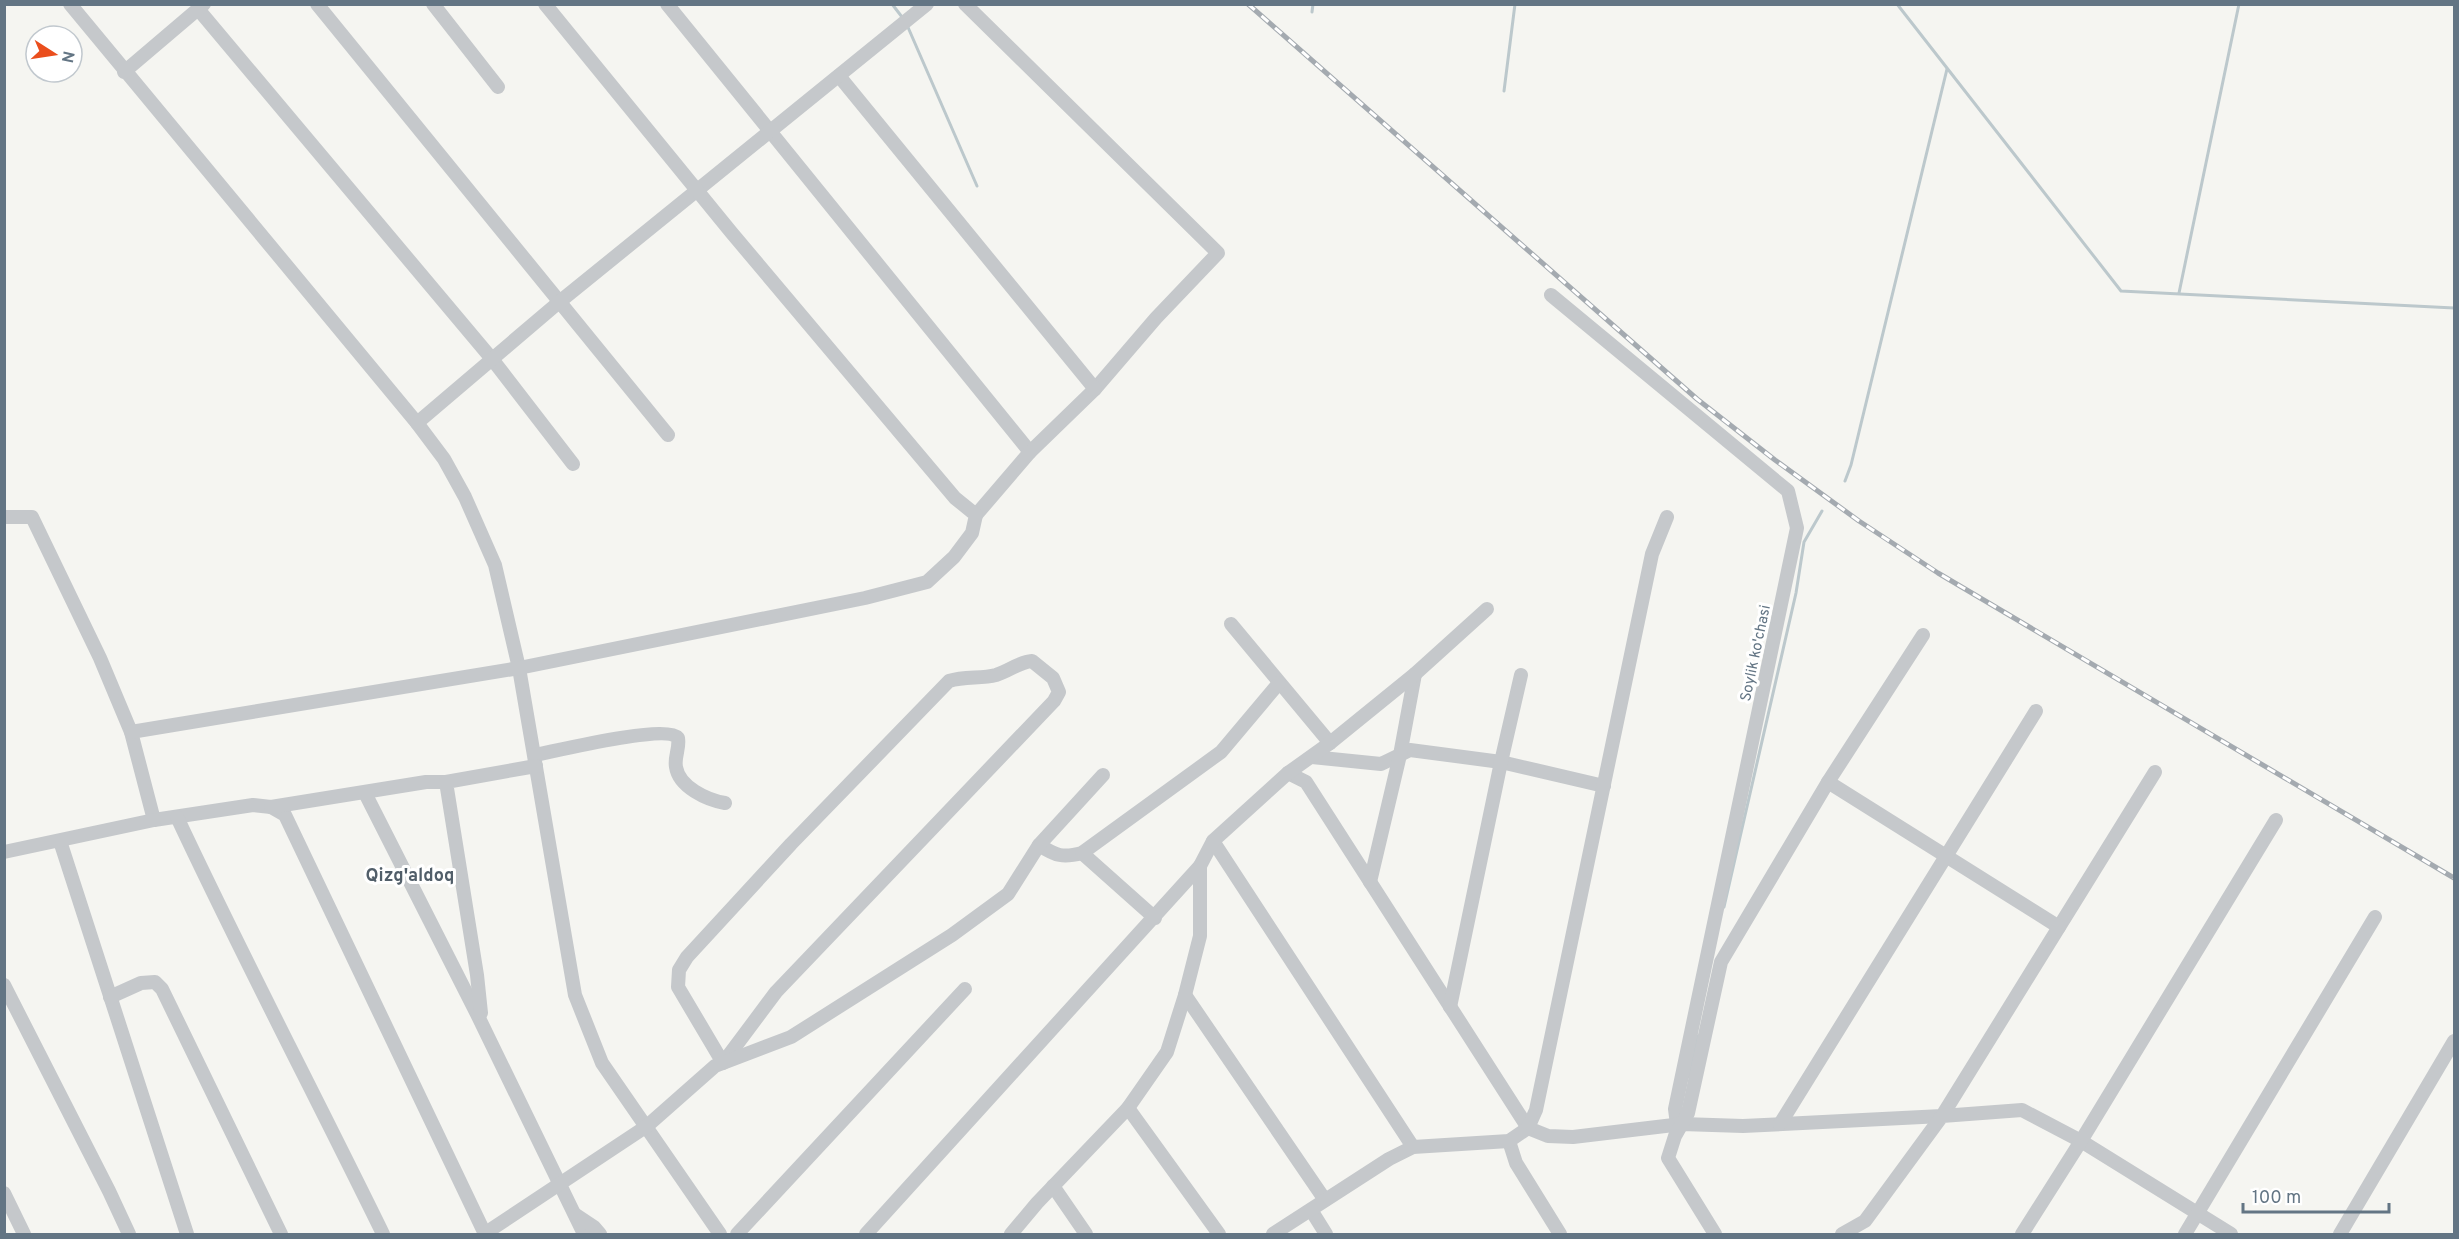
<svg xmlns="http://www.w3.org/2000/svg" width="2459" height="1239" font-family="Overpass,sans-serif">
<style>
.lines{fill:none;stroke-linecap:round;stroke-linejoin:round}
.stream{stroke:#bcc8cc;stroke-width:3}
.minor{stroke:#c5c8cb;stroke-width:14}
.rail-casing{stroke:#a4aab0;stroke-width:5}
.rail{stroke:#fff;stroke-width:3;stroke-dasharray:9;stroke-linecap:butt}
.labels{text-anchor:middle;stroke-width:6;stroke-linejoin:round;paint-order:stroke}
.street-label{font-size:15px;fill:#637584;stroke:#fff}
.quarter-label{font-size:18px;font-weight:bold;fill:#515e69;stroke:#fff}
</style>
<rect width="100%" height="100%" fill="#f5f5f1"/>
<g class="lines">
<g class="stream">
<polyline points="892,4 902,17"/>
<polyline points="1897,4 2121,291 2454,308"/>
<polyline points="1312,12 1313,4"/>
<polyline points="907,25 977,186"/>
<polyline points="1504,91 1515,4"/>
<polyline points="2179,293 2239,4"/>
<polyline points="1845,481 1851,465 1947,69"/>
<polyline points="1724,907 1796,593 1804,542 1822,511"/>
<polyline points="1689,1077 1697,1036"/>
</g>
<g class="minor">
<polyline points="70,4 417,423 444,459 465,497 495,565 519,668 575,995 602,1063 720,1234"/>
<polyline points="317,4 668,435"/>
<polyline points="433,4 498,87"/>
<polyline points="667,4 1030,452"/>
<polyline points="965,4 1218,253 1156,318 1095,389 1030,452 976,515"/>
<polyline points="198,9 492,359 573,464"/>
<polyline points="124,72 204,4"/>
<polyline points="839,76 1095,389"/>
<polyline points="1551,295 1788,491 1797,528 1675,1109 1677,1124"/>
<polyline points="417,423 558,303 927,4"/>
<polyline points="4,517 32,517 100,658 131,732 154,820 253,805 271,807 285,815 485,1234"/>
<polyline points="1231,624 1330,743"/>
<path d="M1032 661 1053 678 1059 692 1054 701 776 992 723 1063 678 987 679 970 687 957 791 844 949 681C965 676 981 679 996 675 1009 671 1019 662 1032 661Z"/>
<polyline points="131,732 519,668 865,598 927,582 954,557 972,533 976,515 955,498 731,232 545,4"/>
<path d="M535 755C556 751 666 724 678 738 680 748 674 757 676 767 679 787 707 800 725 803"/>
<polyline points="1312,757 1381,764 1410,750 1501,762 1604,786"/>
<polyline points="1288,773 1306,782 1528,1128 1548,1136 1573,1137 1682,1124 1743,1126 1942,1116 2155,772"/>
<polyline points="1828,782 2059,927"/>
<polyline points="365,793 476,1012 584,1234"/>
<polyline points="271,807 426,782 446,782"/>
<path d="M177 817C243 958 315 1095 383 1234"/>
<polyline points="60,841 187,1234"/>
<polyline points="1213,841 1413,1147"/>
<path d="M1039 845C1056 856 1063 858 1082 853L1221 752 1279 683"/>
<polyline points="4,852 154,820"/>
<polyline points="1082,853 1155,918"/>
<polyline points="1370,882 1400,755 1415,674"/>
<polyline points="4,985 109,1191 129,1234"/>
<polyline points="1185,995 1325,1200"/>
<polyline points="110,997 141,983 155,982 162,989 281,1234"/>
<polyline points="1450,1007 1501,762 1521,675"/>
<polyline points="481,1013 477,975 446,782 536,766"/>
<polyline points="1128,1108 1219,1234"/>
<polyline points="1780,1124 2036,711"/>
<polyline points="1509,1141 1516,1163 1560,1234"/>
<polyline points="1053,1186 1086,1234"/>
<polyline points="4,1193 24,1234"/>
<polyline points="1311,1210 1326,1234"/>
<polyline points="576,1215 594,1227 600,1234"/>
<polyline points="484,1234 647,1126 715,1066 791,1037 952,935 1008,894 1039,845 1103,775"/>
<polyline points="737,1234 965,989"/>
<polyline points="866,1234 1200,866"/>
<polyline points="1011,1234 1037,1203 1128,1108 1167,1052 1185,995 1200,936 1200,866 1213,841 1288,773 1330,743 1415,674 1487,609"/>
<polyline points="1273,1234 1389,1159 1413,1147 1509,1141 1528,1128 1536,1110 1652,554 1667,517"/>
<polyline points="1715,1234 1668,1158 1675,1136 1688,1113 1721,962 1828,782 1923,635"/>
<polyline points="1842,1234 1865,1221 1942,1116 2022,1110 2081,1141 2231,1234"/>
<polyline points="2022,1234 2081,1141 2276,820"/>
<polyline points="2185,1234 2375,917"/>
<polyline points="2340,1234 2454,1041"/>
</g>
<g class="rail-casing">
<polyline id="rail" points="1248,4 1697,399 1775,460 1859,521 1938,573 2454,878"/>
</g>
<use href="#rail" class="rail"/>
</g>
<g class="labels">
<g class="street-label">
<text transform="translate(1755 653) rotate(-78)" y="5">Soylik ko'chasi</text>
</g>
<g class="quarter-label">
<text x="410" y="881">Qizg'aldoq</text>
</g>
</g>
<rect width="2459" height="1239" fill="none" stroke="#637584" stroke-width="12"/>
<g transform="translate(54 54) rotate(102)"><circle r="28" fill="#ffffff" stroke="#c1c8ce" stroke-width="1.5"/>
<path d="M0-4.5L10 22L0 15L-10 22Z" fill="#ea4e1d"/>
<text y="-9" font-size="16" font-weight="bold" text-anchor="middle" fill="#637584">N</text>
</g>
<path d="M2243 1203v9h146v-9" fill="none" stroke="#637584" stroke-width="3"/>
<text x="2252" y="1203" font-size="18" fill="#637584" stroke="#ffffff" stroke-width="4.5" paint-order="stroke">100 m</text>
</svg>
